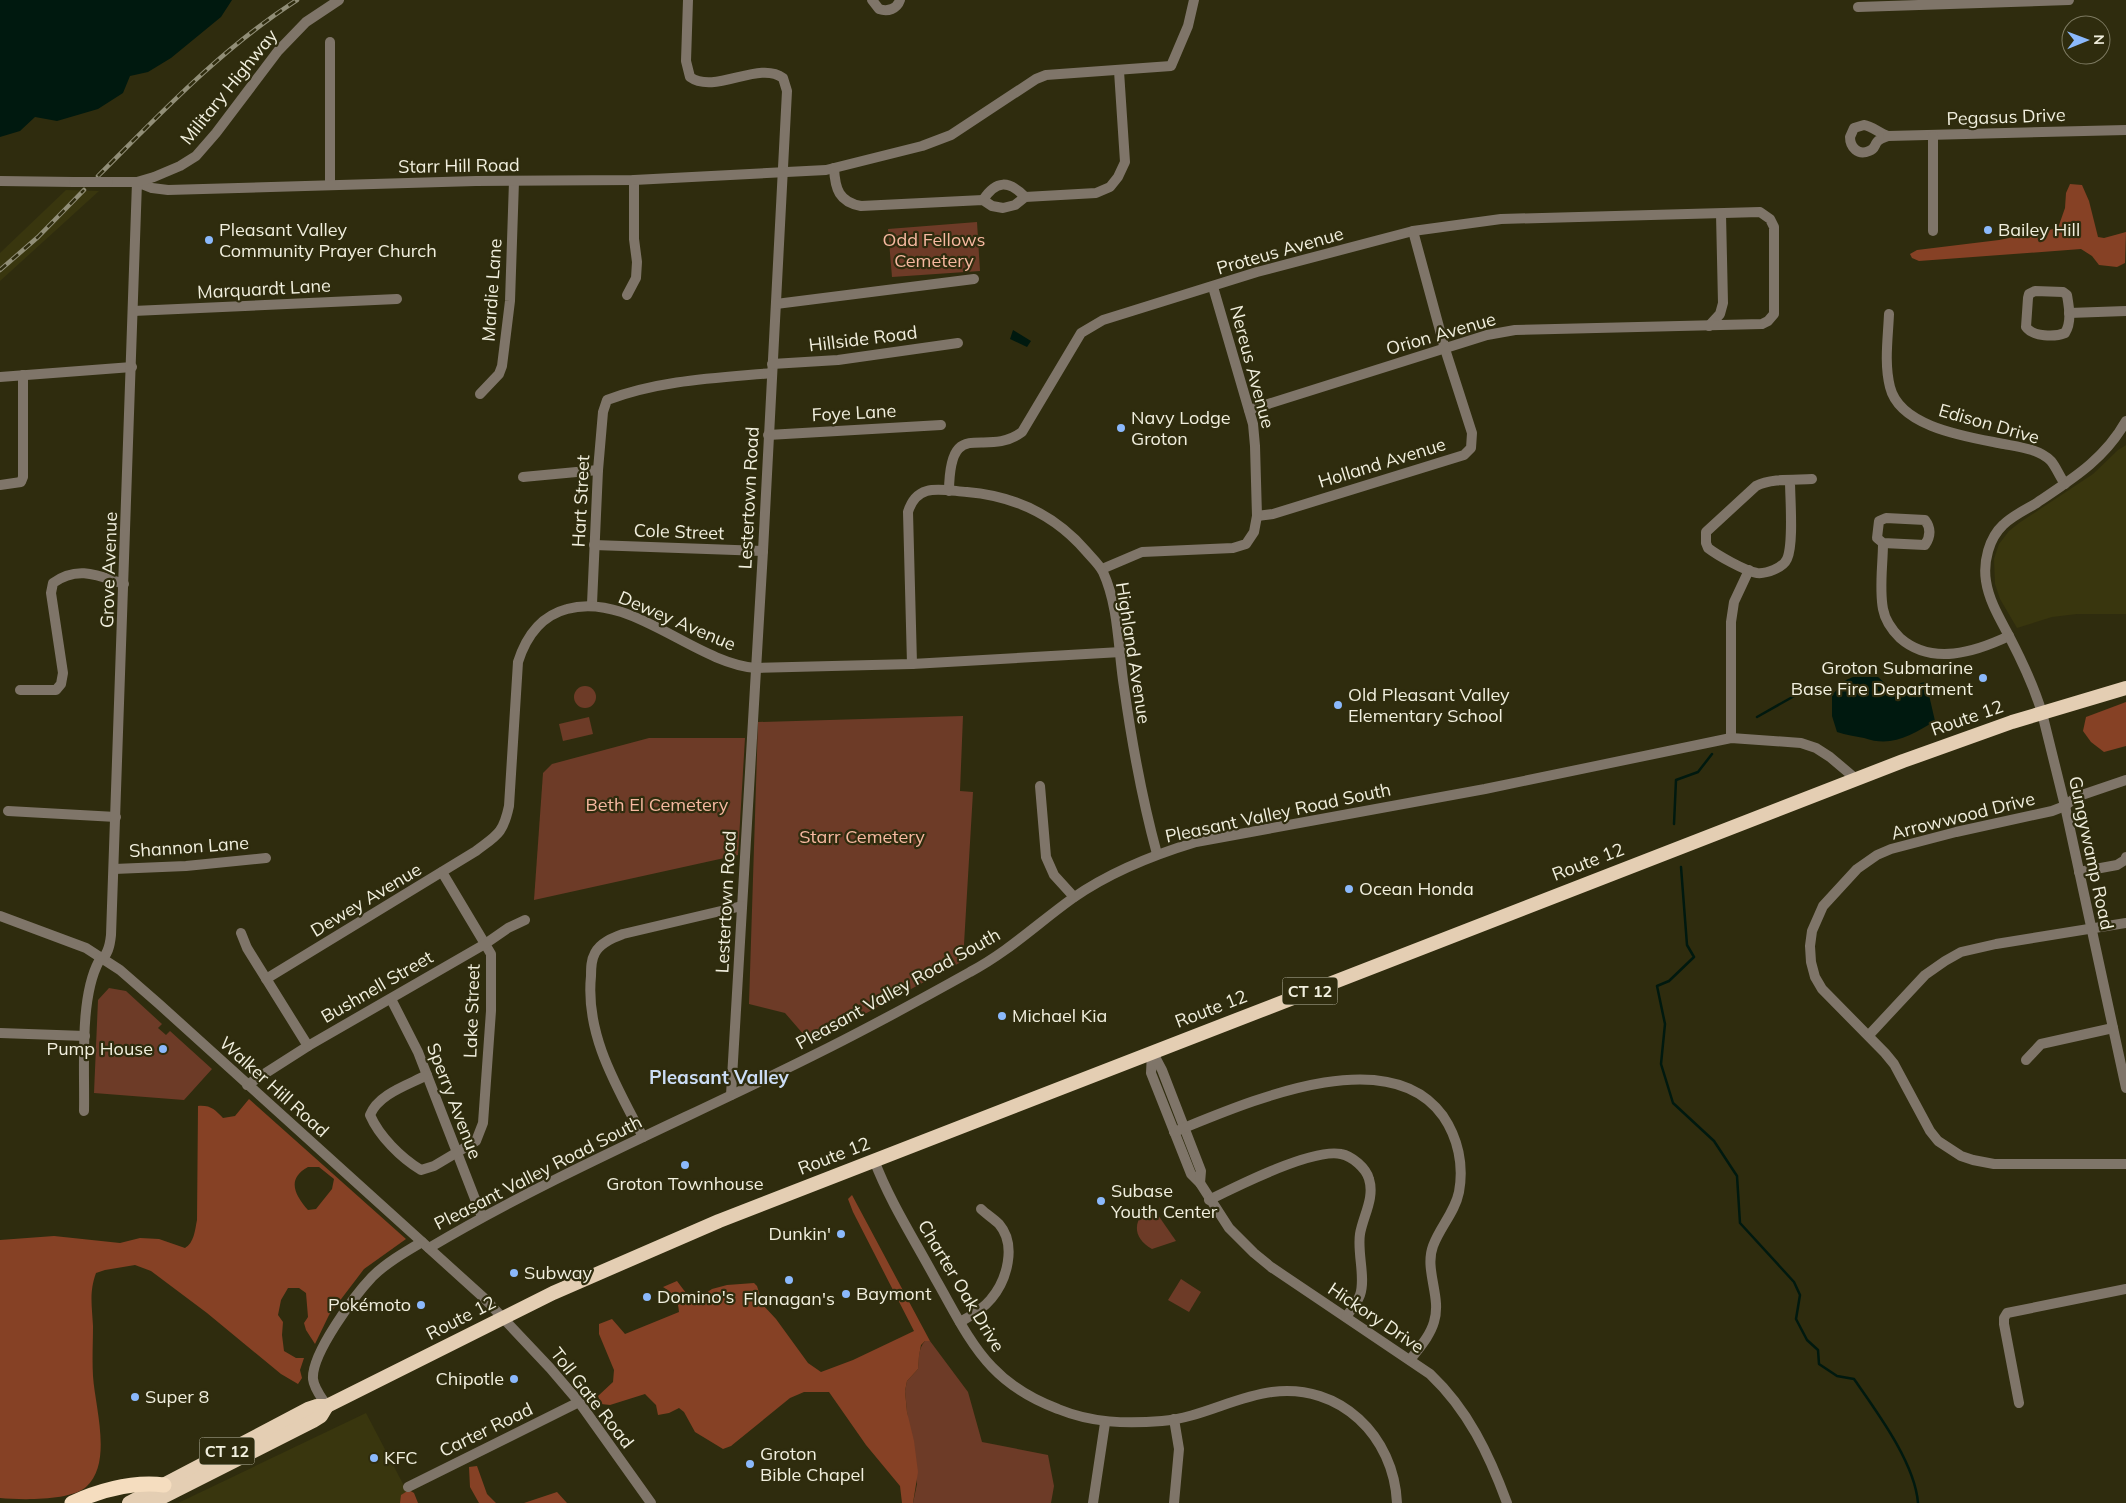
<svg xmlns="http://www.w3.org/2000/svg" width="2126" height="1503" font-family="Mulish,sans-serif">
<style>
.built{fill:#39360e}
.green{fill:#6d3b27}
.forest{fill:#864125;fill-rule:evenodd}
.water{fill:#00190f}
.lines{fill:none;stroke-linecap:round;stroke-linejoin:round}
.stream{stroke:#00190f;stroke-width:2.5}
.minor{stroke:#7f7569;stroke-width:10}
.tertiary{stroke:#7f7569;stroke-width:10}
.trunk{stroke:#e4ceb3;stroke-width:14}
.motorway{stroke:#f5ddbf;stroke-width:15}
.rail-casing{stroke:#918e77;stroke-width:4.5}
.rail{stroke:#2f2c0e;stroke-width:2.5;stroke-dasharray:8;stroke-linecap:butt}
.tertiary-bridge{stroke:#7f7569;stroke-width:10}
.poi-dot{fill:#8bb9fc;stroke:#2f2c0e;stroke-width:2}
.labels{text-anchor:middle;stroke-width:4.5;stroke-linejoin:round;paint-order:stroke}
.shield{fill:#2f2c0e;stroke:#b7b4a0;stroke-width:1}
.shield-label{font-size:16px;font-weight:bold;fill:#f1efde}
.street-label{font-size:18px;fill:#f1efde;stroke:#2f2c0e}
.poi-label{font-size:18px;fill:#f1efde;stroke:#2f2c0e;text-anchor:start}
.park-label{font-size:18px;fill:#f7b9a1;stroke:#2f2c0e}
.neighbourhood-label{font-size:19px;font-weight:bold;fill:#cbddf6;stroke:#2f2c0e}
</style>
<rect width="100%" height="100%" fill="#2f2c0e"/>
<g class="built">
<polygon points="66,190 99,191 0,281 0,253"/>
<polygon points="2126,445 2126,614 2077,614 2052,617 2017,628 2000,599 1995,584 1994,559 1999,544 2009,531 2019,523 2093,474 2118,450"/>
<polygon points="366,1413 413,1503 178,1503"/>
</g>
<g class="green">
<polygon points="977,222 980,271 892,277 888,229"/>
<circle cx="585" cy="697" r="11"/>
<polygon points="963,716 960,791 973,792 963,961 811,1043 785,1013 749,1004 758,722"/>
<polygon points="589,717 593,734 563,741 559,724"/>
<polygon points="649,738 745,738 738,855 534,900 543,773 552,764"/>
<polygon points="109,988 126,991 162,1024 158,1028 166,1035 170,1031 212,1069 184,1100 94,1093 98,1000"/>
<path d="M1151 1205 1176 1241 1152 1249C1131 1237 1133 1219 1151 1205Z"/>
<polygon points="1181,1279 1201,1292 1189,1312 1168,1300"/>
<path d="M925 1341H930L968 1392 982 1442 1048 1455 1054 1486 1051 1503H913L917 1484 907 1412 905 1391 907 1381 918 1369C919 1358 918 1349 925 1341Z"/>
</g>
<g class="forest">
<polygon points="2070,184 2082,185 2089,201 2098,237 2104,238 2126,232 2125,263 2117,267 2099,265 2092,256 2081,249 1919,261 1912,258 1910,254 1917,250 1999,240 2058,228 2065,208 2066,193"/>
<polygon points="2126,702 2126,746 2104,752 2091,742 2083,731 2086,717"/>
<path d="M249 1099 406 1239 364 1269 329 1315 315 1344 306 1330 304 1323 308 1317 306 1293 299 1288H288L281 1300 278 1315 283 1322 282 1335 284 1351 296 1358H304L300 1370 302 1378 298 1384 281 1374 207 1313 151 1271 135 1265 105 1270 96 1273C89 1292 92 1306 93 1326 93 1343 92 1359 93 1376 95 1407 113 1463 86 1487 70 1501 21 1500 0 1498V1240L54 1236 120 1243 140 1238 159 1239 185 1248C194 1243 195 1230 197 1220L198 1106C211 1105 215 1110 223 1118L235 1116ZM308 1167H319L334 1179 332 1189 316 1209 308 1210C295 1195 286 1179 308 1167Z"/>
<path d="M852 1195 930 1341H925L921 1345 919 1356 918 1369 907 1381 905 1391 907 1412 914 1441 918 1472 913 1503H902L900 1486 866 1445 829 1392H804L790 1398 731 1446 723 1449 695 1432 684 1412 679 1408 669 1413 658 1415 656 1405 645 1394 610 1405 601 1404 598 1396 613 1382 614 1370 599 1334V1324L612 1319 625 1334 679 1312C678 1299 674 1294 663 1287L677 1281 686 1293 699 1298 712 1289 727 1285 754 1283 757 1286 763 1305 776 1319 808 1363 821 1372 853 1360 914 1331 853 1212 848 1199Z"/>
<polygon points="477,1466 487,1494 496,1503 479,1503 470,1487 469,1467"/>
<polygon points="409,1490 414,1493 418,1503 400,1503 401,1495"/>
<polygon points="557,1492 567,1503 524,1503"/>
</g>
<g class="water">
<polygon points="0,0 232,0 221,17 171,58 148,72 130,76 123,93 98,109 57,121 35,117 20,131 0,137"/>
<polygon points="1013,330 1031,341 1027,347 1010,339"/>
<path d="M1853 677H1878L1896 693C1908 693 1914 683 1926 682L1935 721C1911 735 1892 748 1864 738 1855 736 1846 735 1837 732L1832 716V695L1846 680Z"/>
</g>
<g class="lines">
<g class="stream">
<polyline points="1757,717 1812,686"/>
<polyline points="1674,824 1676,780 1698,772 1712,754"/>
<path d="M1681 867 1687 945 1694 957 1669 981 1657 986 1665 1024 1661 1064 1673 1103 1714 1141 1737 1176 1740 1223 1794 1282 1800 1295 1796 1319 1807 1340 1818 1350 1819 1364 1837 1376 1854 1379C1877 1412 1915 1463 1918 1503"/>
</g>
<g class="minor">
<path d="M688 0 686 61 690 77C715 95 759 60 783 78L787 91 763 551 731 1095"/>
<path d="M872 0 879 9C888 12 897 9 900 0"/>
<polyline points="1858,7 2069,0"/>
<path d="M1864 125C1872 126 1879 133 1888 136 1885 137 1879 139 1877 142 1874 146 1875 149 1869 151 1858 156 1850 147 1850 137L1854 128Z"/>
<polyline points="1888,136 2126,130"/>
<path d="M834 168C835 189 839 202 861 206L983 200 992 206 1003 208 1015 205 1025 197 1096 193 1110 187 1118 177 1125 162 1119 71"/>
<polyline points="330,185 330,42"/>
<path d="M983 200C996 180 1009 180 1025 197"/>
<polyline points="1933,231 1933,136"/>
<path d="M2035 291 2063 292 2067 295C2069 307 2072 322 2065 333 2055 337 2033 337 2026 327L2028 298 2029 294Z"/>
<polyline points="627,295 636,278 637,262 634,239 634,180"/>
<polyline points="776,304 974,279"/>
<polyline points="133,311 397,299"/>
<polyline points="2069,313 2126,311"/>
<path d="M1889 314C1888 338 1884 363 1890 387 1900 428 1969 437 2004 444 2020 447 2039 449 2051 461 2056 467 2060 477 2065 484"/>
<polyline points="1709,326 1720,314 1723,303 1721,214"/>
<polyline points="772,364 838,360 958,343"/>
<polyline points="0,377 132,367"/>
<polyline points="480,394 499,374 502,366 510,301 514,181"/>
<polyline points="768,435 941,425"/>
<polyline points="523,477 598,470"/>
<path d="M1790 481C1790 499 1794 544 1787 559 1783 568 1766 574 1757 573 1745 571 1717 555 1708 548L1706 543V532L1756 486C1771 478 1796 480 1812 479"/>
<polyline points="0,485 21,482 23,477 23,375"/>
<path d="M949 491C950 413 984 460 1022 432L1081 333 1103 320 1257 272 1413 231 1501 219 1760 212 1770 219 1774 227V314L1768 321 1762 324 1515 330 1487 335 1249 410"/>
<polyline points="1257,516 1273,514 1464,455 1471,448 1472,433 1445,349 1413,231"/>
<path d="M1883 543 1925 545C1931 536 1931 528 1925 520L1886 518 1879 521 1877 538 1883 543C1883 564 1879 588 1883 609 1885 620 1892 630 1900 638 1932 666 1975 652 2009 636"/>
<polyline points="594,545 763,551"/>
<polyline points="1102,569 1142,552 1233,548 1246,544 1254,532 1257,516 1255,446 1253,424 1213,287"/>
<path d="M592 604 598 470 603 412 607 400C660 380 716 378 772 373"/>
<path d="M912 664 908 512C917 482 941 490 967 492 1014 496 1055 515 1086 551 1091 557 1099 564 1103 572 1119 607 1118 649 1124 687 1132 744 1142 799 1157 854"/>
<path d="M20 690H56L61 684 63 673 51 593 53 583C78 565 99 576 124 584"/>
<path d="M2042 713C2034 686 2022 661 2009 636 2000 619 1989 601 1986 581 1983 562 1989 538 2003 525 2012 516 2025 510 2035 504 2072 479 2104 460 2126 421"/>
<polyline points="1731,738 1731,622 1734,602 1749,570"/>
<polyline points="2126,780 2076,797 2065,806 2052,811 1956,832 1891,849 1877,855 1857,869 1823,906 1812,931 1810,946 1811,962 1815,977 1822,989 1885,1053 1894,1064 1930,1131 1938,1141 1961,1156 1973,1160 1994,1164 2126,1164"/>
<polyline points="1040,786 1046,857 1054,875 1074,897"/>
<polyline points="8,811 116,817"/>
<polyline points="114,869 186,866 266,858"/>
<polyline points="2079,872 2117,865 2125,860 2126,857"/>
<polyline points="0,916 86,948 120,970 159,1004 484,1298 550,1368 579,1402 651,1503"/>
<polyline points="241,933 247,948 308,1046"/>
<path d="M266 979 476 851C497 835 503 834 509 806L518 662C526 637 540 616 567 609 630 591 694 663 756 668L912 664 1121 652"/>
<polyline points="391,999 418,1052 482,1217"/>
<polyline points="0,1033 85,1036"/>
<polyline points="1869,1035 1925,975 1945,961 1961,952 1996,944 2126,923"/>
<path d="M1152 1053 1151 1073 1191 1174 1200 1183 1229 1228 1254 1253 1271 1267 1430 1374C1468 1410 1489 1454 1507 1503"/>
<polyline points="1153,1053 1162,1070 1201,1171 1200,1183"/>
<polyline points="2026,1060 2041,1044 2113,1028"/>
<path d="M427 1075C408 1085 378 1094 370 1115 379 1136 401 1158 421 1170L434 1166 476 1141 483 1123 491 1011V954L442 872"/>
<polyline points="247,1085 308,1046 485,944 508,928 525,920"/>
<path d="M84 1111C85 1068 79 998 99 961 108 956 110 945 111 935L137 182 152 188 168 190 476 181 634 180 826 170 922 146 951 135 1036 79 1046 75 1171 66 1188 26 1194 0"/>
<path d="M1174 1132C1242 1105 1387 1038 1443 1116 1458 1138 1464 1165 1459 1192 1455 1212 1440 1227 1433 1246 1424 1270 1442 1297 1434 1322 1430 1336 1419 1348 1410 1360"/>
<path d="M643 1137C617 1087 585 1035 591 976 591 968 591 960 595 953 600 943 612 938 623 934L742 906"/>
<path d="M874 1160C890 1202 914 1239 935 1278 952 1307 968 1342 992 1367 1010 1386 1034 1400 1058 1409 1092 1423 1126 1424 1162 1421 1200 1418 1234 1397 1272 1392 1340 1383 1394 1436 1397 1503"/>
<path d="M1209 1200C1237 1186 1312 1148 1341 1154 1352 1156 1366 1168 1369 1179 1375 1198 1363 1216 1360 1234 1357 1253 1366 1278 1360 1295 1357 1303 1351 1310 1346 1317"/>
<path d="M429 1248C552 1175 684 1120 812 1056 865 1030 918 1001 970 972 1008 952 1038 923 1073 898 1110 872 1153 855 1196 842L1485 789 1731 738 1801 743 1816 748 1830 757 1856 779"/>
<path d="M960 1322C971 1316 983 1309 991 1299 1007 1280 1017 1245 999 1224 994 1219 986 1214 981 1209"/>
<polyline points="2019,1403 2004,1324 2004,1318 2007,1313 2126,1289"/>
<path d="M327 1406C322 1398 314 1389 313 1379 311 1354 355 1295 372 1277 386 1263 405 1252 422 1242"/>
<polyline points="408,1487 579,1402"/>
<polyline points="1093,1503 1105,1423"/>
<polyline points="1174,1503 1179,1449 1174,1419"/>
</g>
<g class="tertiary">
<polyline points="0,181 74,182"/>
<polyline points="108,182 137,182 154,177 180,166 196,156 216,133 278,51 306,22 339,0"/>
<polyline points="2042,713 2065,806 2126,1088"/>
</g>
<g class="trunk">
<polyline points="129,1503 308,1409 317,1406 327,1406 553,1293 719,1221 1903,761 2012,722 2126,688"/>
<polyline points="151,1503 313,1421 321,1416 327,1406"/>
</g>
<path class="motorway" d="M72 1503C101 1490 132 1481 164 1485"/>
<g class="rail-casing">
<g id="rail">
<path d="M98 176C161 113 222 48 297 0"/>
<polyline points="0,270 38,237 84,190"/>
</g>
</g>
<use href="#rail" class="rail"/>
<polyline class="tertiary-bridge" points="74,182 108,182"/>
</g>
<g class="poi-dot">
<circle cx="1988" cy="230" r="5"/>
<circle cx="209" cy="240" r="5"/>
<circle cx="1121" cy="428" r="5"/>
<circle cx="1983" cy="678" r="5"/>
<circle cx="1338" cy="705" r="5"/>
<circle cx="1349" cy="889" r="5"/>
<circle cx="1002" cy="1016" r="5"/>
<circle cx="163" cy="1049" r="5"/>
<circle cx="685" cy="1165" r="5"/>
<circle cx="1101" cy="1201" r="5"/>
<circle cx="841" cy="1234" r="5"/>
<circle cx="514" cy="1273" r="5"/>
<circle cx="789" cy="1280" r="5"/>
<circle cx="846" cy="1294" r="5"/>
<circle cx="647" cy="1297" r="5"/>
<circle cx="421" cy="1305" r="5"/>
<circle cx="514" cy="1379" r="5"/>
<circle cx="135" cy="1397" r="5"/>
<circle cx="374" cy="1458" r="5"/>
<circle cx="750" cy="1464" r="5"/>
</g>
<g class="labels">
<g class="shield">
<rect x="1282.5" y="977.5" width="55" height="27" rx="4"/>
<rect x="199.5" y="1437.5" width="55" height="27" rx="4"/>
</g>
<g class="shield-label">
<text x="1310" y="997">CT 12</text>
<text x="227" y="1457">CT 12</text>
</g>
<g class="street-label">
<text transform="translate(229 87) rotate(-51)" y="6">Military Highway</text>
<text transform="translate(2006 117) rotate(-2)" y="6">Pegasus Drive</text>
<text transform="translate(459 166) rotate(-1)" y="6">Starr Hill Road</text>
<text transform="translate(1280 251) rotate(-16)" y="6">Proteus Avenue</text>
<text transform="translate(264 289) rotate(-3)" y="6">Marquardt Lane</text>
<text transform="translate(492 290) rotate(-86)" y="6">Mardie Lane</text>
<text transform="translate(1441 334) rotate(-16)" y="6">Orion Avenue</text>
<text transform="translate(863 339) rotate(-7)" y="6">Hillside Road</text>
<text transform="translate(1252 367) rotate(75)" y="6">Nereus Avenue</text>
<text transform="translate(854 413) rotate(-3)" y="6">Foye Lane</text>
<text transform="translate(1989 424) rotate(16)" y="6">Edison Drive</text>
<text transform="translate(1382 463) rotate(-17)" y="6">Holland Avenue</text>
<text transform="translate(749 498) rotate(-87)" y="6">Lestertown Road</text>
<text transform="translate(581 501) rotate(-87)" y="6">Hart Street</text>
<text transform="translate(679 532) rotate(2)" y="6">Cole Street</text>
<text transform="translate(109 570) rotate(-88)" y="6">Grove Avenue</text>
<text transform="translate(677 621) rotate(23)" y="6">Dewey Avenue</text>
<text transform="translate(1133 653) rotate(81)" y="6">Highland Avenue</text>
<text transform="translate(1967 718) rotate(-19)" y="6">Route 12</text>
<text transform="translate(1278 813) rotate(-12)" y="6">Pleasant Valley Road South</text>
<text transform="translate(1963 816) rotate(-14)" y="6">Arrowwood Drive</text>
<text transform="translate(189 847) rotate(-4)" y="6">Shannon Lane</text>
<text transform="translate(2091 853) rotate(78)" y="6">Gungywamp Road</text>
<text transform="translate(1588 862) rotate(-21)" y="6">Route 12</text>
<text transform="translate(366 900) rotate(-31)" y="6">Dewey Avenue</text>
<text transform="translate(726 902) rotate(-87)" y="6">Lestertown Road</text>
<text transform="translate(377 987) rotate(-30)" y="6">Bushnell Street</text>
<text transform="translate(898 989) rotate(-29)" y="6">Pleasant Valley Road South</text>
<text transform="translate(1211 1009) rotate(-21)" y="6">Route 12</text>
<text transform="translate(472 1011) rotate(-88)" y="6">Lake Street</text>
<text transform="translate(274 1087) rotate(42)" y="6">Walker Hill Road</text>
<text transform="translate(454 1101) rotate(69)" y="6">Sperry Avenue</text>
<text transform="translate(834 1156) rotate(-21)" y="6">Route 12</text>
<text transform="translate(538 1173) rotate(-27)" y="6">Pleasant Valley Road South</text>
<text transform="translate(961 1286) rotate(59)" y="6">Charter Oak Drive</text>
<text transform="translate(461 1318) rotate(-27)" y="6">Route 12</text>
<text transform="translate(1376 1318) rotate(34)" y="6">Hickory Drive</text>
<text transform="translate(592 1398) rotate(52)" y="6">Toll Gate Road</text>
<text transform="translate(486 1430) rotate(-26)" y="6">Carter Road</text>
</g>
<g class="poi-label">
<text x="219" y="236">Pleasant Valley<tspan x="219" dy="21">Community Prayer Church</tspan></text>
<text x="1998" y="236">Bailey Hill</text>
<text x="1131" y="424">Navy Lodge<tspan x="1131" dy="21">Groton</tspan></text>
<text x="1973" y="674" text-anchor="end">Groton Submarine<tspan x="1973" dy="21">Base Fire Department</tspan></text>
<text x="1348" y="701">Old Pleasant Valley<tspan x="1348" dy="21">Elementary School</tspan></text>
<text x="1359" y="895">Ocean Honda</text>
<text x="1012" y="1022">Michael Kia</text>
<text x="153" y="1055" text-anchor="end">Pump House</text>
<text x="685" y="1190" text-anchor="middle">Groton Townhouse</text>
<text x="1111" y="1197">Subase<tspan x="1111" dy="21">Youth Center</tspan></text>
<text x="831" y="1240" text-anchor="end">Dunkin'</text>
<text x="524" y="1279">Subway</text>
<text x="856" y="1300">Baymont</text>
<text x="657" y="1303">Domino's</text>
<text x="789" y="1305" text-anchor="middle">Flanagan's</text>
<text x="411" y="1311" text-anchor="end">Pokémoto</text>
<text x="504" y="1385" text-anchor="end">Chipotle</text>
<text x="145" y="1403">Super 8</text>
<text x="760" y="1460">Groton<tspan x="760" dy="21">Bible Chapel</tspan></text>
<text x="384" y="1464">KFC</text>
</g>
<g class="park-label">
<text x="934" y="246">Odd Fellows<tspan x="934" dy="21">Cemetery</tspan></text>
<text x="657" y="811">Beth El Cemetery</text>
<text x="862" y="843">Starr Cemetery</text>
</g>
<g class="neighbourhood-label">
<text x="719" y="1084">Pleasant Valley</text>
</g>
</g>
<g transform="translate(2086 40) rotate(89)"><circle r="24" fill="#2f2c0e" stroke="#7d7a61"/>
<path d="M0-4L9 19L0 12L-9 19Z" fill="#8bb9fc"/>
<text y="-8" font-size="14" font-weight="bold" text-anchor="middle" fill="#f1efde">N</text>
</g>
</svg>
